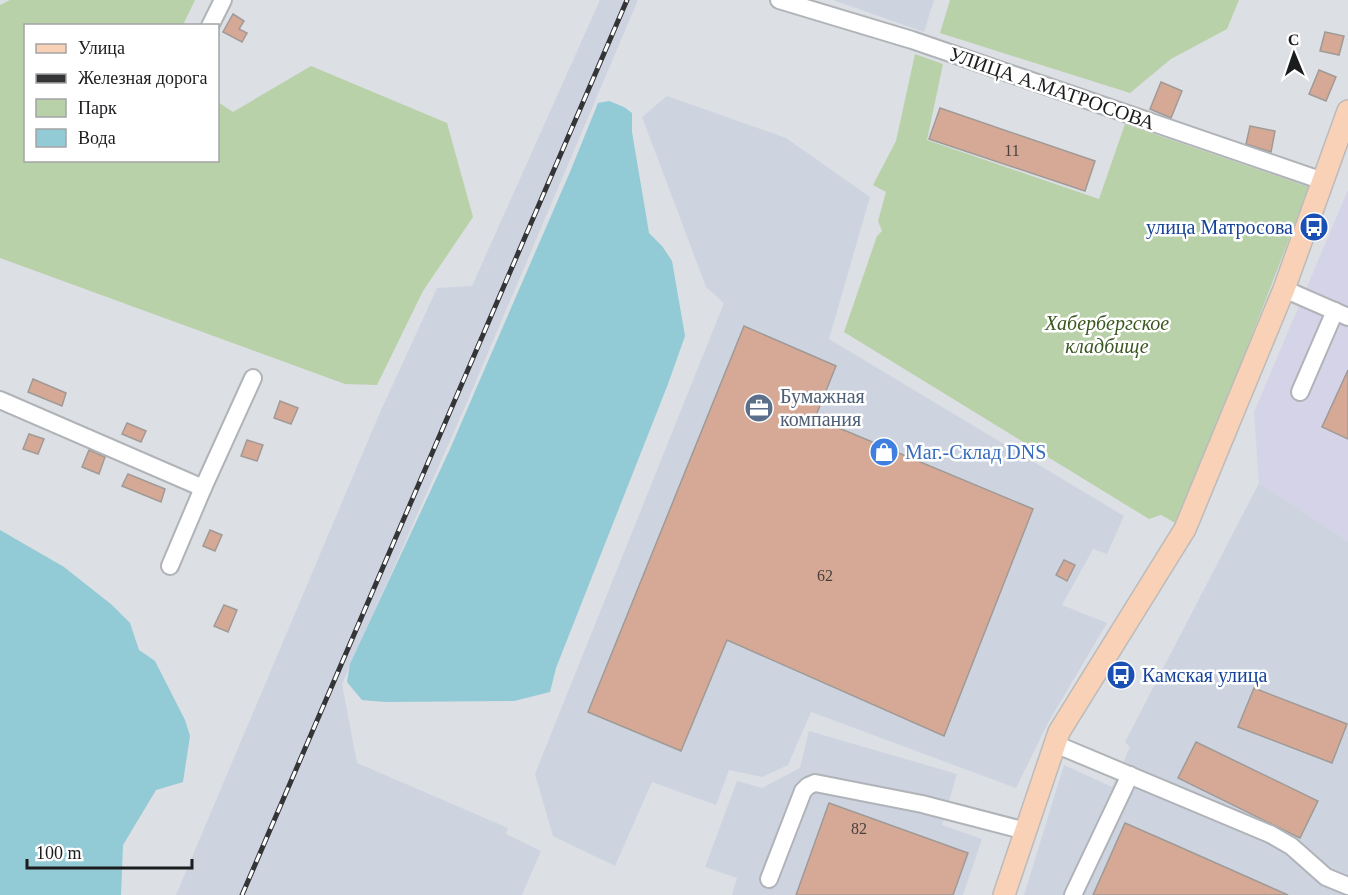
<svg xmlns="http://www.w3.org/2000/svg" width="1348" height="895" font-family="'Times New Roman',serif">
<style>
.commercial{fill:#d5d3e8}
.built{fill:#cdd4e0}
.green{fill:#b9d1a9}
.water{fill:#92cad6}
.building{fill:#d5a995;stroke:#a09a97;stroke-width:1.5}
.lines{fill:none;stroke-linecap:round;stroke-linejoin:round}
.minor-casing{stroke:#b0b3b8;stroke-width:20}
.major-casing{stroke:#bbbbbc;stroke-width:24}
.minor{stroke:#fff;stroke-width:16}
.major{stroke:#f9d1b6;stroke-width:21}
.rail-casing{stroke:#333537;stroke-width:5}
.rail{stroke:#fff;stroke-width:3;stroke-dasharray:9;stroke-linecap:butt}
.labels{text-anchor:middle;stroke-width:5;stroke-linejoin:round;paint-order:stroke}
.number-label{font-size:16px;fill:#4a3f3c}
.street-label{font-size:20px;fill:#1b1c1e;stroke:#fff}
.transit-label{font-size:20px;fill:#164399;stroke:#fff;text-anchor:end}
.park-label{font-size:20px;font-style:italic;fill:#3a5720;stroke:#fff}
.service-label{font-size:20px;fill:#4e5e75;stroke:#fff;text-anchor:start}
.shop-label{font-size:20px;fill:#366cbe;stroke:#fff;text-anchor:start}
</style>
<rect width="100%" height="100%" fill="#dcdfe4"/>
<polygon class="commercial" points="1348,190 1348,541 1259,483 1254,412"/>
<g class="built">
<polygon points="600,0 638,0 464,409 342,684 357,763 508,828 506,834 541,851 522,895 176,895 378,417 437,288 472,286"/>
<polygon points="833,0 934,0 924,32"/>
<polygon points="667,96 786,138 870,197 829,339 1124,516 1107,554 1093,549 1062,605 1107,623 1049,721 1016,788 811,712 788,765 762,777 729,770 716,805 652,782 615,866 553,836 535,774 724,303 706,287 642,117"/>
<polygon points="1259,483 1348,541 1348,895 1024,895 1064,765 1112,787 1130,747 1125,742"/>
<polygon points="809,731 957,774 942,825 982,839 963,895 732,895 737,878 705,867 737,781 762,788 800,768"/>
</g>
<g class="green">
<polygon points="10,0 195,0 183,25 26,26 26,160 218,160 218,102 233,112 311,66 447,123 473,217 423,291 377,385 345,384 0,258 0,5"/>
<polygon points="950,0 1239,0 1227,29 1171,59 1130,93 940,33"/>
<polygon points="915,54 943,64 927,140 1099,199 1125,124 1309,187 1179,525 1161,515 1149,519 844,332 877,236 882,231 878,221 886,192 873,185 896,141"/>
</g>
<g class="water">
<polygon points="609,101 624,107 632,113 632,132 649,233 662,246 672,261 685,336 668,384 556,668 550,692 514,701 385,702 362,700 347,682 350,664 450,449 570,172 598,103"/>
<polygon points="0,530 64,567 112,605 130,623 139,650 155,661 185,720 190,736 183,782 156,790 123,845 121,895 0,895"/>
</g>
<g class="building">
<polygon points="233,14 244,21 239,29 247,33 242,42 223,32"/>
<polygon points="1325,32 1344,36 1339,55 1320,51"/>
<polygon points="1319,70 1336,77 1326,101 1309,94"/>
<polygon points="1161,82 1182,91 1171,118 1150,109"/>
<polygon points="940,108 1095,161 1085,191 929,139"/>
<polygon points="1250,126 1275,131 1271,152 1246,144"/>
<polygon points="744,326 836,366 815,418 1033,509 944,736 727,640 681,751 588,712"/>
<polygon points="1348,370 1348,439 1322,427"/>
<polygon points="33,379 66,393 62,406 28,392"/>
<polygon points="280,401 298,408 291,424 274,418"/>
<polygon points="127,423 146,431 141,442 122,434"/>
<polygon points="29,434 44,439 38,454 23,449"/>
<polygon points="247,440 263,445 257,461 241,456"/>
<polygon points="89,450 105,457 99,474 82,467"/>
<polygon points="128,474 165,489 161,502 122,486"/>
<polygon points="210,530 222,535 215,551 203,546"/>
<polygon points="1064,560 1075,565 1067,581 1056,575"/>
<polygon points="224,605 237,610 228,632 214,626"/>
<polygon points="1254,688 1347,724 1332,763 1238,727"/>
<polygon points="1196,742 1318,801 1300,838 1178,778"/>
<polygon points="829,803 968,853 953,895 796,895"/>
<polygon points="1125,823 1173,844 1288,895 1093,895"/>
</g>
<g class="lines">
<g class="minor-casing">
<g id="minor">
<polyline points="779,0 912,40 1323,181"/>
<polyline points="210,26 223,0"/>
<polyline points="1284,289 1348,317"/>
<polyline points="1300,392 1335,311"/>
<polyline points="0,400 203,488"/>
<polyline points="170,566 203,488 253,378"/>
<polyline points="1055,744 1270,834 1291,846 1326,877 1348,886"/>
<polyline points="769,879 803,791 808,786 815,783 922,804 1026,831"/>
<polyline points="1073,895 1130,775"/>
</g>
</g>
<g class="major-casing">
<polyline id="major" points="1004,895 1059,732 1185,529 1284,289 1348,111"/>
</g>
<use href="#minor" class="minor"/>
<use href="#major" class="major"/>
<g class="rail-casing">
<polyline id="rail" points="242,895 627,0"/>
</g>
<use href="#rail" class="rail"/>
</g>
<defs>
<g id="bus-disc" transform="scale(1.5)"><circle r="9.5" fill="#1a4fb4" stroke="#fff"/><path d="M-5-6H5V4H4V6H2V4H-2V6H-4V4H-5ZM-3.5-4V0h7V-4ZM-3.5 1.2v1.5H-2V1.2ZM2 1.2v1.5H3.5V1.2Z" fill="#fff"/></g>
<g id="office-disc" transform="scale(1.5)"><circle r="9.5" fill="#5c6f8a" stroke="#fff"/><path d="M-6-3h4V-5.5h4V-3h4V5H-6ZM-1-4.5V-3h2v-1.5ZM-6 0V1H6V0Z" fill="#fff"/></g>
<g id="shop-disc" transform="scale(1.5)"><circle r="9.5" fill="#3f7fe0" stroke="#fff"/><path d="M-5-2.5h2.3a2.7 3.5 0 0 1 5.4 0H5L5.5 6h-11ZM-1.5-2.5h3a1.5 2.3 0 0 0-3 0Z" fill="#fff"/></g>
</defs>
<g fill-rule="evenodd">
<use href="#bus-disc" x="1314" y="227"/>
<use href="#office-disc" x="759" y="408"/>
<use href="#shop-disc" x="884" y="452"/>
<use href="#bus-disc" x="1121" y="675"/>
</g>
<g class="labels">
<g class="number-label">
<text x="1012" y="156">11</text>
<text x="825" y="581">62</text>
<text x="859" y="834">82</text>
</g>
<g class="street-label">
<text transform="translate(1052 88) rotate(19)" y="7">УЛИЦА А.МАТРОСОВА</text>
</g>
<g class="transit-label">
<text x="1293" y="234">улица Матросова</text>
<text x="1142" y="682" text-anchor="start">Камская улица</text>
</g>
<g class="park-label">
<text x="1107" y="330">Хабербергское<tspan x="1107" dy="23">кладбище</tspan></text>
</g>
<g class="service-label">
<text x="780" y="403">Бумажная<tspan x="780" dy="23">компания</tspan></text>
</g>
<g class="shop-label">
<text x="905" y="459">Маг.-Склад DNS</text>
</g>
</g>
<rect x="24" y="24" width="195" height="138" fill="#ffffff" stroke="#a4a4a5" stroke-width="1.5"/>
<rect x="36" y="44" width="30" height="9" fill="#f9d1b6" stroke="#a4a4a5" stroke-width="1.5"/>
<text x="78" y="54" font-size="18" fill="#1b1c1e">Улица</text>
<rect x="36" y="74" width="30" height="9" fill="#333537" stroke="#a4a4a5" stroke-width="1.5"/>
<text x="78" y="84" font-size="18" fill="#1b1c1e">Железная дорога</text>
<rect x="36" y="99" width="30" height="18" fill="#b9d1a9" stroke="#a4a4a5" stroke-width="1.5"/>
<text x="78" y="114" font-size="18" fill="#1b1c1e">Парк</text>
<rect x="36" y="129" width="30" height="18" fill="#92cad6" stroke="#a4a4a5" stroke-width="1.5"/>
<text x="78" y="144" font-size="18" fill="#1b1c1e">Вода</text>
<g transform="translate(1294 54) rotate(358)" stroke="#ffffff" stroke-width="4.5" paint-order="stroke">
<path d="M0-4.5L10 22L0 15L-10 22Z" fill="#1b1c1e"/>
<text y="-9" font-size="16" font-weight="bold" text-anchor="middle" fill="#1b1c1e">С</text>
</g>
<path d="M27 859v9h165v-9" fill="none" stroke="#1b1c1e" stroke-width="3"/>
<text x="36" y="859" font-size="18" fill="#1b1c1e" stroke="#ffffff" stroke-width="4.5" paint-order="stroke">100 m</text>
</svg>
